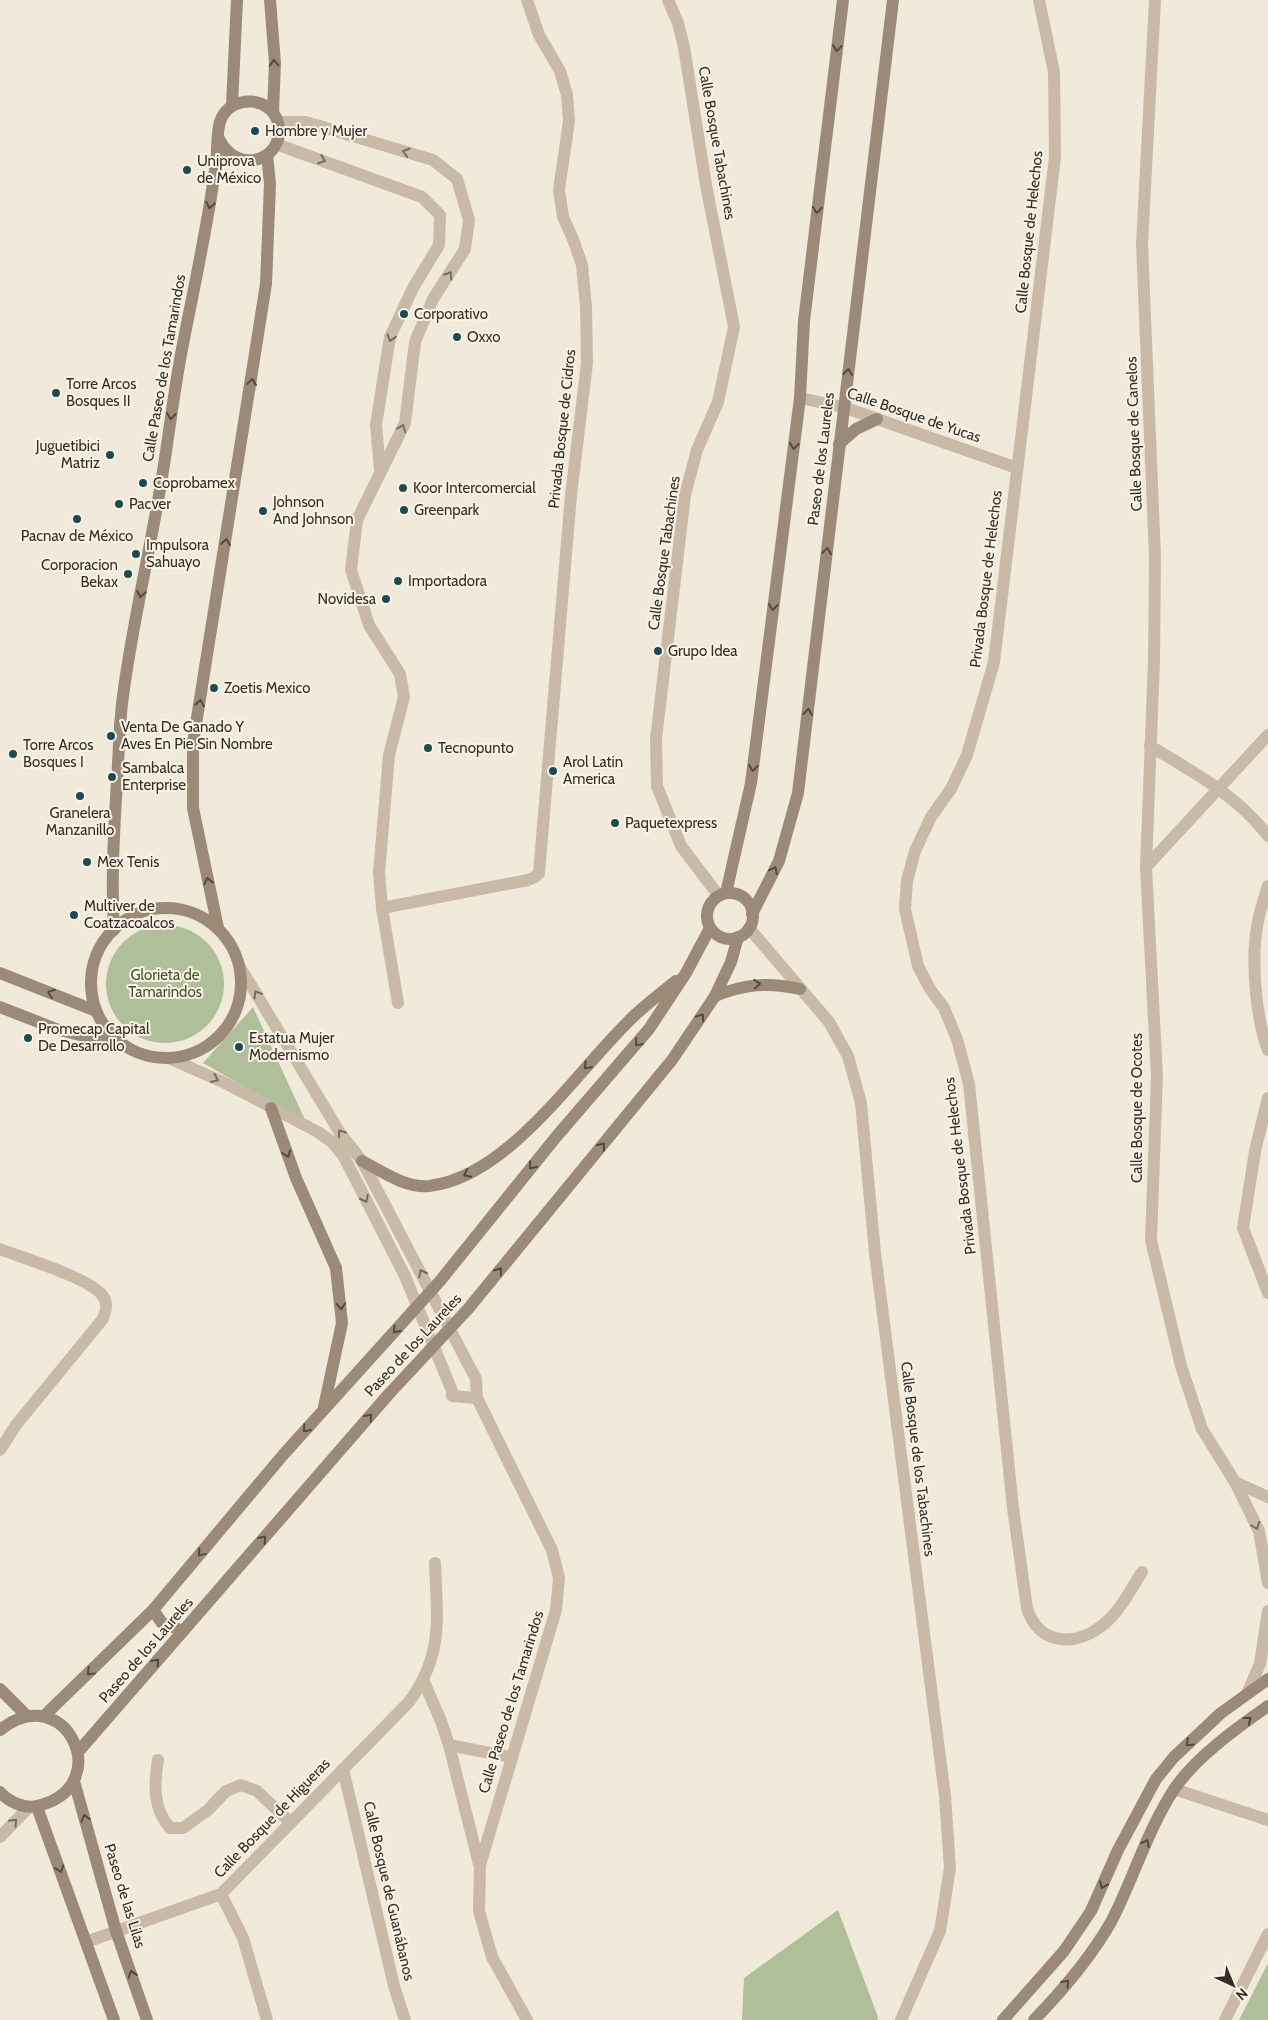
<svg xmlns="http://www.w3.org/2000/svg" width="1268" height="2020" font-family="Cabin,sans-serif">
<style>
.green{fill:#aebf9a}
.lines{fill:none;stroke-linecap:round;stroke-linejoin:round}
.street{stroke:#c8baa6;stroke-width:12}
.secondary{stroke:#9c8a78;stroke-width:12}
.oneway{stroke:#54493f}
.oneway2{stroke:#776c60}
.poi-dot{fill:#1e4a55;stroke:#f9f3e6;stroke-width:2}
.labels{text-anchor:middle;stroke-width:4;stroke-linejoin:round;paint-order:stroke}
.poi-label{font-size:15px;fill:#352d27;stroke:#f9f3e6;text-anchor:start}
.street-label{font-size:15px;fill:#352d27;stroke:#f9f3e6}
.park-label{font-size:15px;fill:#3f522b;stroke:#f9f3e6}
</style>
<rect width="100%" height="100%" fill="#f1e9da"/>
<g class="green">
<circle cx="165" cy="984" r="59"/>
<polygon points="253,1007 306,1122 203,1063"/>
<polygon points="838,1910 878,2017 877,2020 742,2020 744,1978"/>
<polygon points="1268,1963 1268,2020 1239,2020"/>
</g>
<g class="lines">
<g class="street">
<polyline points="668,0 678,23 684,47 706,185 734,327 718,402 697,450 685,495 656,739 657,786 681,846 719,896"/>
<path d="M1039 0 1054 72 1055 157 994 662 967 755 951 789 931 817 915 851 907 881 905 909 918 966 930 989 944 1008 957 1039 969 1084 1013 1508 1027 1608C1038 1645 1076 1648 1104 1624 1120 1611 1131 1589 1142 1572"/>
<polyline points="278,122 306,122 433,160 457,179 469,220 465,249 433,299 415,342 405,423 357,520 351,570 369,625 400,674 404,697 389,755 379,873 382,908 398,1003"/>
<polyline points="276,144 422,197 440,215 439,245 413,288 390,337 376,425 380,470"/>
<polyline points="800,398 843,407 1017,468"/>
<polyline points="1268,735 1146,867 1157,1076 1151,1240 1181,1366 1202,1429 1235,1482 1259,1531 1268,1583"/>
<path d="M1150 746C1193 772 1237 795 1268 836"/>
<polyline points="1146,867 1154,661 1155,557 1142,244 1155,0"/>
<path d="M1268 886C1264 899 1259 913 1257 927 1251 961 1256 1019 1268 1050"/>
<polyline points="382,908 528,880 535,877 539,873 571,495 587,363 586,307 582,265 573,239 563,217 559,190 569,121 567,95 560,71 539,35 527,0"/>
<polyline points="749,928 829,1022 848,1056 861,1103 875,1253 945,1796 950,1868 940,1931 901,2020"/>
<polyline points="240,967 340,1133 362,1161 476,1379 477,1398 552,1550 559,1578 556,1610 480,1865 479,1911 492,1957 527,2020"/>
<polyline points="171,1059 225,1083 318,1132 332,1142 343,1155 405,1276 452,1391 452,1396 477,1398"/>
<polyline points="1268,1098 1255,1151 1243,1228 1268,1293"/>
<path d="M0 1249C23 1258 89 1278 102 1295 109 1303 106 1312 102 1320L16 1425 0 1450"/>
<polyline points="1235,1482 1268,1497"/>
<polyline points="424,1682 441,1721 449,1745 511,1757"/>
<polyline points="1247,1694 1260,1664 1268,1611"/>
<polyline points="449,1745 479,1864"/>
<path d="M158 1760C154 1784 153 1809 170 1828H183L208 1810 226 1791 241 1785 257 1791 291 1823"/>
<polyline points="343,1769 394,1986 405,2020"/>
<polyline points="1174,1789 1268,1820"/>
<polyline points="0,1837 29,1807"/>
<polyline points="221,1894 243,1938 267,2020"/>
<path d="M86 1942 221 1894 409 1702C444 1654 437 1618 435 1563"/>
<polyline points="1225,2020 1268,1934"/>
</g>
<g class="secondary">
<polyline points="270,0 275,63 273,112"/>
<polyline points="232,105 237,0"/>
<polyline points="839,444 856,429 877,419"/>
<polyline points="726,893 751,783 800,398 804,321 843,0"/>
<circle cx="730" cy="916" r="23"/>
<circle cx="166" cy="983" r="75"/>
<polyline points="752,914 779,861 798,793 893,0"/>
<polyline points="218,928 193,808 193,743 266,284 270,184 267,155"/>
<path d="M114 930C111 880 114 831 117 781 119 753 119 724 123 696 131 633 146 569 157 506 167 454 172 401 182 349 194 287 208 225 216 163 218 150 216 130 221 119 232 94 271 96 278 123 287 158 238 178 219 139"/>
<polyline points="0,973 96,1011"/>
<path d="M715 996C745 984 768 982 800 989"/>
<polyline points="0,1007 56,1029 124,1046"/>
<polyline points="271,1108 296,1178 336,1268 342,1323 324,1407"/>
<path d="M362 1161C383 1172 405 1188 429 1186 510 1177 578 1068 635 1015 648 1003 662 992 676 981"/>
<polyline points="153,1610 162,1623 183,1631"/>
<polyline points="0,1689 27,1716"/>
<polyline points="44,1716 153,1610 283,1455 440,1281 556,1137 649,1029 686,973 710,928"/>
<path d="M0 1730C65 1678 116 1784 41 1805 27 1810 10 1803 0 1792"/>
<polyline points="78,1752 388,1395 468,1309 672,1060 715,996 731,962 738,937"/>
<polyline points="74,1781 116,1931 147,2020"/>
<polyline points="37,1807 114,2020"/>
<polyline points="1003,2020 1064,1951 1091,1911 1118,1850 1156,1779 1174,1757 1221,1713 1268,1679"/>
<path d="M1034 2020C1062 1991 1091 1957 1111 1922 1133 1880 1148 1828 1175 1788 1196 1757 1237 1728 1268 1706"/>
</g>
</g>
<defs><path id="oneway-chevron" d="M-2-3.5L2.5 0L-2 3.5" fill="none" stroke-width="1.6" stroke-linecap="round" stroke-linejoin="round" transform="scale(1.25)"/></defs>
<g class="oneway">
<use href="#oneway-chevron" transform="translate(837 48) rotate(97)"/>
<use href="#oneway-chevron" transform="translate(274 63) rotate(-91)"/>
<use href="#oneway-chevron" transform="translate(210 205) rotate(101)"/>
<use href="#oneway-chevron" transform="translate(817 210) rotate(97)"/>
<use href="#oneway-chevron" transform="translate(848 372) rotate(-83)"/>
<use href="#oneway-chevron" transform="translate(252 382) rotate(-82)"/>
<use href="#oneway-chevron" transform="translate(171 416) rotate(97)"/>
<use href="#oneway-chevron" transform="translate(794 446) rotate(97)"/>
<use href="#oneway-chevron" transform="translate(226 542) rotate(-81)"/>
<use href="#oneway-chevron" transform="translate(827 551) rotate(-83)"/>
<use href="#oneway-chevron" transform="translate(141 594) rotate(100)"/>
<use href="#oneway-chevron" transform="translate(773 607) rotate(97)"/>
<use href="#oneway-chevron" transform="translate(200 703) rotate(-81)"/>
<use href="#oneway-chevron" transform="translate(808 712) rotate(-83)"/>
<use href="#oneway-chevron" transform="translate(753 768) rotate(97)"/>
<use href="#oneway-chevron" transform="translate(774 870) rotate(-64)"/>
<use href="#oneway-chevron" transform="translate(208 881) rotate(-102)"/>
<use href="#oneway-chevron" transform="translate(757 984) rotate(-4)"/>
<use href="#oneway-chevron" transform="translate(51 993) rotate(-159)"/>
<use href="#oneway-chevron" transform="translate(701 1017) rotate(-56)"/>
<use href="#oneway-chevron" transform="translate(638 1043) rotate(131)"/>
<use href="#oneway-chevron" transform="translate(587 1066) rotate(133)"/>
<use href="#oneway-chevron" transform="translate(602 1146) rotate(-51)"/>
<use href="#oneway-chevron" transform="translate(287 1154) rotate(70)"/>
<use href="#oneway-chevron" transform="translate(532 1166) rotate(129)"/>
<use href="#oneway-chevron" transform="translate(467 1174) rotate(153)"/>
<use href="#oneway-chevron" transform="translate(499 1271) rotate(-51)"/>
<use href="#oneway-chevron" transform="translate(341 1306) rotate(86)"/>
<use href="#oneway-chevron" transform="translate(396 1330) rotate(132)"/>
<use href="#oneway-chevron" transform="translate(369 1417) rotate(-49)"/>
<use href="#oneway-chevron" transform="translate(306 1429) rotate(131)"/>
<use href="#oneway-chevron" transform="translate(263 1539) rotate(-49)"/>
<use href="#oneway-chevron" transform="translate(201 1553) rotate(130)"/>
<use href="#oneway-chevron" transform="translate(156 1662) rotate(-49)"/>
<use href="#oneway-chevron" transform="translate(90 1672) rotate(136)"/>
<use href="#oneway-chevron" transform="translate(1248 1720) rotate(-37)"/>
<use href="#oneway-chevron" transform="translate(1189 1743) rotate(137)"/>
<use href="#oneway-chevron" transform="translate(85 1818) rotate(-106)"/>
<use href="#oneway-chevron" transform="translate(1146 1843) rotate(-63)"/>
<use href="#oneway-chevron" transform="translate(60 1869) rotate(70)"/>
<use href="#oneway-chevron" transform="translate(1103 1885) rotate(114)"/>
<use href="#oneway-chevron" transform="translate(132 1974) rotate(-109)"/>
<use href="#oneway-chevron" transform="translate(1066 1983) rotate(-49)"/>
</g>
<g class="oneway2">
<use href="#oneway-chevron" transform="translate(406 152) rotate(-164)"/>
<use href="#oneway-chevron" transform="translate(322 160) rotate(21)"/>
<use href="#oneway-chevron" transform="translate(449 275) rotate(-57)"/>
<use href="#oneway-chevron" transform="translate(391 338) rotate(107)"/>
<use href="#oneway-chevron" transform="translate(402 428) rotate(-68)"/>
<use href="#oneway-chevron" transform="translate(257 994) rotate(-121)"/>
<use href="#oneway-chevron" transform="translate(215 1079) rotate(25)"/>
<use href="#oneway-chevron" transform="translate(341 1133) rotate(-125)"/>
<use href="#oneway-chevron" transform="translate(365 1199) rotate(63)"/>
<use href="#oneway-chevron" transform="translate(422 1273) rotate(-117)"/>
<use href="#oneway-chevron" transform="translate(1256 1526) rotate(67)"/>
<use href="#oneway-chevron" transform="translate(14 1822) rotate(-47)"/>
</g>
<g class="poi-dot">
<circle cx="255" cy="131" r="5"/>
<circle cx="187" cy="170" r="5"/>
<circle cx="404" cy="314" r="5"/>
<circle cx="457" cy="337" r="5"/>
<circle cx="56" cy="393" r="5"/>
<circle cx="110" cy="455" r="5"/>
<circle cx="143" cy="483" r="5"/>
<circle cx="403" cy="488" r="5"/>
<circle cx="119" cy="504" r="5"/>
<circle cx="404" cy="510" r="5"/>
<circle cx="263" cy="511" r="5"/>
<circle cx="77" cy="519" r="5"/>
<circle cx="136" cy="554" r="5"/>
<circle cx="128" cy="574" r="5"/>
<circle cx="398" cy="581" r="5"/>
<circle cx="386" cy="599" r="5"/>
<circle cx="658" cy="651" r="5"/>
<circle cx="214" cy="688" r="5"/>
<circle cx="111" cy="736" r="5"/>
<circle cx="428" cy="748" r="5"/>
<circle cx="13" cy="754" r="5"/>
<circle cx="553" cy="771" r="5"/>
<circle cx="112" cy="777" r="5"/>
<circle cx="80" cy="796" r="5"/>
<circle cx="615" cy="823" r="5"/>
<circle cx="87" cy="862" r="5"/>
<circle cx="74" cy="915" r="5"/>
<circle cx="28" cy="1038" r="5"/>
<circle cx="239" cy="1047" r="5"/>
</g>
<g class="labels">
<g class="poi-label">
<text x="265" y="136">Hombre y Mujer</text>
<text x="197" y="166">Uniprova<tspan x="197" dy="17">de México</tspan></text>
<text x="414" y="319">Corporativo</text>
<text x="467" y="342">Oxxo</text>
<text x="66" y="389">Torre Arcos<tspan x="66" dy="17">Bosques II</tspan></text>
<text x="100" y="451" text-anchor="end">Juguetibici<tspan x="100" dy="17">Matriz</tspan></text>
<text x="153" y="488">Coprobamex</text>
<text x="413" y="493">Koor Intercomercial</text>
<text x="273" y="507">Johnson<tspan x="273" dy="17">And Johnson</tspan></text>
<text x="129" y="509">Pacver</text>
<text x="414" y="515">Greenpark</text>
<text x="77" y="541" text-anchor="middle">Pacnav de México</text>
<text x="146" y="550">Impulsora<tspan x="146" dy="17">Sahuayo</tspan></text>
<text x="118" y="570" text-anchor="end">Corporacion<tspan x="118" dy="17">Bekax</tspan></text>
<text x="408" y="586">Importadora</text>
<text x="376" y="604" text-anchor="end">Novidesa</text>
<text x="668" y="656">Grupo Idea</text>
<text x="224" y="693">Zoetis Mexico</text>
<text x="121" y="732">Venta De Ganado Y<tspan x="121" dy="17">Aves En Pie Sin Nombre</tspan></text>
<text x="23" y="750">Torre Arcos<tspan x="23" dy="17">Bosques I</tspan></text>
<text x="438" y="753">Tecnopunto</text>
<text x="563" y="767">Arol Latin<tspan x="563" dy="17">America</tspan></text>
<text x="122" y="773">Sambalca<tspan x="122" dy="17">Enterprise</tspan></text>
<text x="80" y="818" text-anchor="middle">Granelera<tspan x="80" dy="17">Manzanillo</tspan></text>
<text x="625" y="828">Paquetexpress</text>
<text x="97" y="867">Mex Tenis</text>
<text x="84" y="911">Multiver de<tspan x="84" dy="17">Coatzacoalcos</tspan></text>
<text x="38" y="1034">Promecap Capital<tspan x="38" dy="17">De Desarrollo</tspan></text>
<text x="249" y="1043">Estatua Mujer<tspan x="249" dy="17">Modernismo</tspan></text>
</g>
<g class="street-label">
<text transform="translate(717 143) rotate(80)" y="5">Calle Bosque Tabachines</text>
<text transform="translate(1029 232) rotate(-84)" y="5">Calle Bosque de Helechos</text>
<text transform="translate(164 368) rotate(-80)" y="5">Calle Paseo de los Tamarindos</text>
<text transform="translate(914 415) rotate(19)" y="5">Calle Bosque de Yucas</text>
<text transform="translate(562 429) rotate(-84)" y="5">Privada Bosque de Cidros</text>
<text transform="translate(1134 434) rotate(-92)" y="5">Calle Bosque de Canelos</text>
<text transform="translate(821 459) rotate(-83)" y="5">Paseo de los Laureles</text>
<text transform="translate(664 553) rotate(-82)" y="5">Calle Bosque Tabachines</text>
<text transform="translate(986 579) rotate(-83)" y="5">Privada Bosque de Helechos</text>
<text transform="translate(1137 1108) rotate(-90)" y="5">Calle Bosque de Ocotes</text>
<text transform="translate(960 1166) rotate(-97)" y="5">Privada Bosque de Helechos</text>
<text transform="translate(413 1345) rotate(-47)" y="5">Paseo de los Laureles</text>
<text transform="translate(918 1459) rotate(83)" y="5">Calle Bosque de los Tabachines</text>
<text transform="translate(146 1650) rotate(-49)" y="5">Paseo de los Laureles</text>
<text transform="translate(511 1702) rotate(-73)" y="5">Calle Paseo de los Tamarindos</text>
<text transform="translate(272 1818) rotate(-46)" y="5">Calle Bosque de Higueras</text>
<text transform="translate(389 1891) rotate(77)" y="5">Calle Bosque de Guanábanos</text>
<text transform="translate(125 1896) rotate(73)" y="5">Paseo de las Lilas</text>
</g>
<g class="park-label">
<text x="165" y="980">Glorieta de<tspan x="165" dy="17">Tamarindos</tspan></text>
</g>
</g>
<g transform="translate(1233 1985) rotate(136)" stroke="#f9f3e6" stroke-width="4" paint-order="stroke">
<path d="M0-4L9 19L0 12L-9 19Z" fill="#352d27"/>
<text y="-8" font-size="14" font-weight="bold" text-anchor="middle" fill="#352d27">N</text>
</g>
</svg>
